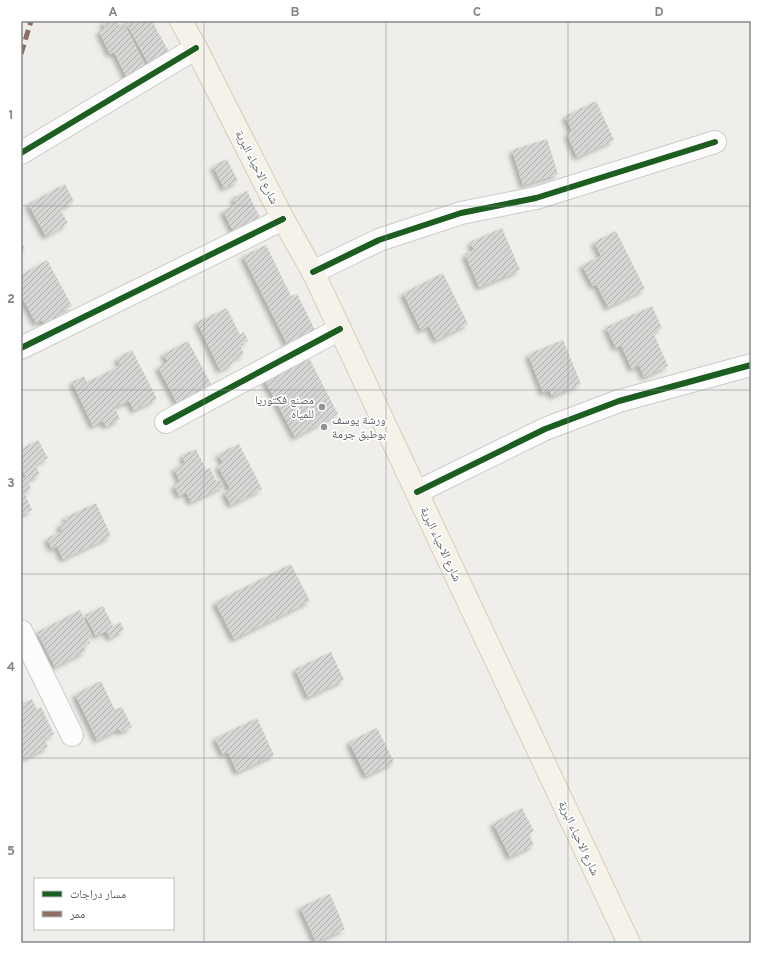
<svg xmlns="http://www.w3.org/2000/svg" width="772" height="964" font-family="Overpass,'Noto Naskh Arabic',sans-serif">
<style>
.building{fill:url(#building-hatch);filter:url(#shadow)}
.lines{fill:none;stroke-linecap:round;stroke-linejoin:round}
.minor-casing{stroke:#cbcccc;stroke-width:24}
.major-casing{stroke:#d7ceb8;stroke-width:24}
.minor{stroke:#fdfcfc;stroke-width:22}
.major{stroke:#f4f2e9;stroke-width:22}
.quiet{stroke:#8d6e63;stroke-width:5;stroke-dasharray:10 5;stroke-linecap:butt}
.cycleway-casing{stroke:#fff;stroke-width:8}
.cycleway{stroke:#1b5e20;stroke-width:6}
.grid{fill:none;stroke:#84888a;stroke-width:1;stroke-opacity:0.55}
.poi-dot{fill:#919496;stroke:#fff;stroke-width:1.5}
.labels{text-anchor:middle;stroke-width:3.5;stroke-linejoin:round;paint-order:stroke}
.street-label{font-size:12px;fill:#5f6368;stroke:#fff}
.poi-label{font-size:12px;fill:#5f6368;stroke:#fff;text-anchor:end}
.neatline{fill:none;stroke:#84888a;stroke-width:1.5}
.grid-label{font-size:13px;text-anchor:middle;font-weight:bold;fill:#84888a}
</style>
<defs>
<pattern id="building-hatch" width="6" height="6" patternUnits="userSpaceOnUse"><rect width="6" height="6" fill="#d6d5d3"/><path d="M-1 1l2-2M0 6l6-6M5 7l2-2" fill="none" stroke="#b1b0af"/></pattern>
<filter id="shadow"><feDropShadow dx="-3.5" dy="3.5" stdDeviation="2" flood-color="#0004"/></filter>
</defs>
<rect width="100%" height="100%" fill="#efeeea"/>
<g class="building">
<polygon points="102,21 117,21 119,25 124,23 146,68 127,78 114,52 110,54 99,31 105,28"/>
<polygon points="125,21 152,21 172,57 151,68"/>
<polygon points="596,101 614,140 577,157 567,134 572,131 565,116"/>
<polygon points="547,139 558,174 523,185 512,150"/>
<polygon points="227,159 238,181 224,188 213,166"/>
<polygon points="65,184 74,201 60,209 68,223 46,236 28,204"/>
<polygon points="247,191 261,220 234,233 223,211 236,204 233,198"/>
<polygon points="502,228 520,270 479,287 465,254 474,250 470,242"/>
<polygon points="616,231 645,289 608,307 596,284 593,286 582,265 601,256 594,242"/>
<polygon points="21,241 25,249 21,251"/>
<polygon points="266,245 291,296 297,294 315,330 287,344 243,256"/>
<polygon points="47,260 72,306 60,312 64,320 47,329 42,320 36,323 21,295 21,275"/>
<polygon points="443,273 468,324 436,340 429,326 421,330 403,293"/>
<polygon points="652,306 662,328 653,332 668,366 644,377 639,365 632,369 621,345 616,348 606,327"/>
<polygon points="227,308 240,335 244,332 248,341 240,344 244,354 231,360 233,364 220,370 197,322"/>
<polygon points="563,340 581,384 552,396 549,390 543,393 528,354"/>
<polygon points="188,341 211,384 177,403 158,367 168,362 163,354"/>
<polygon points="132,350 157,399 134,410 129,401 119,405 115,407 120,419 106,426 103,421 93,426 72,382 84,376 87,382 104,374 120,365 117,358"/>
<polygon points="308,356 338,414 295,437 264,379"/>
<polygon points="38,440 48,458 35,465 40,474 28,481 31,489 24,492 32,510 21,515 21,479 26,477 21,468 21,449"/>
<polygon points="239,444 262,489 231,505 224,492 230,489 218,466 223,463 218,454"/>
<polygon points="196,449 206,470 210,468 216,481 220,479 224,486 191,502 186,492 179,496 174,485 180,482 174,468 185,463 182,455"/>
<polygon points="96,503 111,536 63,559 57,546 52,549 47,538 62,531 59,525 66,522 64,518"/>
<polygon points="291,564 310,601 234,639 215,602"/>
<polygon points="103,606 113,626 120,622 124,630 110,638 106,631 96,636 85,615"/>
<polygon points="80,610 92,636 88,638 90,643 83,646 86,651 55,667 37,632"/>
<polygon points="331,652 344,680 308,697 295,669"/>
<polygon points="101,681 115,710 122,707 132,727 121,732 119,729 97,740 75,694"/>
<polygon points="32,699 37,709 41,707 54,734 44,739 48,747 21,760 21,704"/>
<polygon points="257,718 274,755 237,772 228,752 223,755 215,738"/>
<polygon points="377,728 394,762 366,776 349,742"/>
<polygon points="522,808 534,831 529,834 534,845 510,857 493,823"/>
<polygon points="330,894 345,929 316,942 300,907"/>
</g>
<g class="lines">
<g class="minor-casing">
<g id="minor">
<polyline points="21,153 196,48"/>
<polyline points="313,272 379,240 461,213 536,198 715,142"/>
<polyline points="21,348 283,219"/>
<polyline points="166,422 340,329"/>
<polyline points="417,492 545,429 619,401 751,365"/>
<polyline points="21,631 72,735"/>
</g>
</g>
<g class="major-casing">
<polyline id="major" points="181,21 196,48 283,219 313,272 629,943"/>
</g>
<use href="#minor" class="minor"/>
<use href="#major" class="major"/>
<polyline class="quiet" points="21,54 31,21"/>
<g class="cycleway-casing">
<g id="cycleway">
<polyline points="21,153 196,48"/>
<polyline points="313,272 379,240 461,213 536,198 715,142"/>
<polyline points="21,348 283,219"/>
<polyline points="166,422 340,329"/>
<polyline points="417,492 545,429 619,401 751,365"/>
</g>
</g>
<use href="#cycleway" class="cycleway"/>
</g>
<path class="grid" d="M204 21V943M386 21V943M568 21V943M21 206H751M21 390H751M21 574H751M21 758H751"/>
<g class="poi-dot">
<circle cx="322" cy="407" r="4"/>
<circle cx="324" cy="427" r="4"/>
</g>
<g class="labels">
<g class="street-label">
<text transform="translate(257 167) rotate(63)" y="4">شارع الاحياء البرية</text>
<text transform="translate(441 544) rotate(65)" y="4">شارع الاحياء البرية</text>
<text transform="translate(579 838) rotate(65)" y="4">شارع الاحياء البرية</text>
</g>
<g class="poi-label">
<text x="314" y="404">مصنع فكتوريا<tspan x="314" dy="14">للمياه</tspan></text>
<text x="332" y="424" text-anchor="start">ورشة يوسف<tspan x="332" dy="14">بوطبق جرمة</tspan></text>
</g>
</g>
<rect width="772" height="964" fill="none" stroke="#ffffff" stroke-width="44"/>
<rect x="34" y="878" width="140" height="52" fill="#ffffff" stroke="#bfc1c3"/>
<rect x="42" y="891" width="20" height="6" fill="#1b5e20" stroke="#bfc1c3"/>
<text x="70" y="898" font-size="12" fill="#5f6368">مسار دراجات</text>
<rect x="42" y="911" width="20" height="6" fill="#8d6e63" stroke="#bfc1c3"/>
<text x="70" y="918" font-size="12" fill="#5f6368">ممر</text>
<rect x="22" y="22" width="728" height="920" class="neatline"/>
<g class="grid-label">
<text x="113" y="16">A</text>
<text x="295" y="16">B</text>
<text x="477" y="16">C</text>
<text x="659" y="16">D</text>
<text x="11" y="119">1</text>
<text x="11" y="303">2</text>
<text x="11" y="487">3</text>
<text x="11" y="671">4</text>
<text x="11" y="855">5</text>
</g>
</svg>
